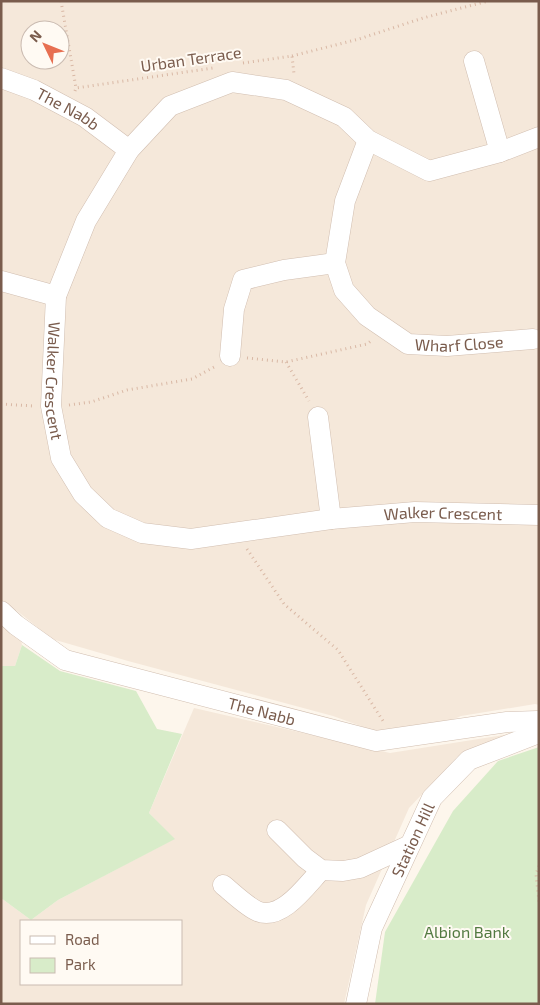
<svg xmlns="http://www.w3.org/2000/svg" width="540" height="1005" font-family="'Exo 2',sans-serif">
<style>
.residential{fill:#f5e8da;fill-rule:evenodd}
.green{fill:#d8ecc9}
.lines{fill:none;stroke-linecap:round;stroke-linejoin:round}
.minor-casing{stroke:#d1beb0;stroke-width:21}
.path{stroke:#d9b8a5;stroke-width:3;stroke-dasharray:1 4;stroke-linecap:butt}
.minor{stroke:#fff;stroke-width:20}
.labels{text-anchor:middle;stroke-width:4;stroke-linejoin:round;paint-order:stroke}
.street-label{font-size:16px;fill:#7a5c4d;stroke:#fffaf3}
.park-label{font-size:16px;fill:#537a41;stroke:#fffaf3}
</style>
<rect width="100%" height="100%" fill="#fdf6ec"/>
<g class="residential">
<path d="M1 1H539V705L535 704 461 716 433 728 394 738 333 716 128 661 52 639 16 610 22 645 15 666H1ZM30 30H60V60H30Z"/>
<path d="M194 708 390 753 516 733 457 757 409 808 366 905 344 1004H1V898L31 920 58 900 174 839 149 813ZM21 921H181V984H21Z"/>
</g>
<g class="green">
<polygon points="22,645 60,671 136,691 157,729 182,734 149,813 175,839 58,900 31,920 1,898 1,666 15,666"/>
<polygon points="539,747 539,1004 375,1004 385,932 453,811 498,761"/>
</g>
<g class="lines">
<g class="minor-casing">
<g id="minor">
<polyline points="474,61 500,152"/>
<path id="s1" d="M1 78 34 90 85 117 129 150"/>
<path id="s2" d="M539 137 500 152 429 171 368 140 344 117 286 90 232 82 170 106 129 150 86 221 56 296 51 406 61 458 83 494 108 518 142 533 191 539 331 519 415 512 539 515"/>
<path id="s3" d="M368 140 345 201 335 263 344 290 367 316 408 344 447 346 533 339"/>
<polyline points="1,281 56,296"/>
<polyline points="230,356 234,309 243,280 284,270 335,263"/>
<polyline points="318,417 331,519"/>
<path id="s4" d="M1 611 16 625 65 660 376 741 507 722 537 721 539 723"/>
<polyline points="277,830 305,858 321,870 343,871 360,868 410,845"/>
<path d="M223 885C233 893 246 906 257 911 281 922 306 886 321 870"/>
<path id="s5" d="M356 1004 372 928 432 798 469 760 539 733"/>
</g>
</g>
<g class="path">
<polyline points="61,1 76,88"/>
<polyline points="292,56 359,39 423,18 488,1"/>
<polyline points="243,63 292,56 294,74"/>
<polyline points="75,91 76,88 213,68"/>
<polyline points="247,358 286,362 367,344 372,340"/>
<polyline points="286,362 309,401"/>
<polyline points="1,404 33,406"/>
<polyline points="69,405 91,402 127,390 192,379 216,366"/>
<polyline points="247,549 284,604 338,650 383,721"/>
<polyline points="539,866 536,874 539,902"/>
</g>
<use href="#minor" class="minor"/>
</g>
<g class="labels">
<g class="street-label">
<text transform="translate(191 59) rotate(-8)" y="6">Urban Terrace</text>
<text dy="6" stroke="none"><textPath href="#s1" startOffset="74">The Nabb</textPath></text>
<text dy="6" stroke="none"><textPath href="#s3" startOffset="292">Wharf Close</textPath></text>
<text dy="6" stroke="none"><textPath href="#s2" startOffset="711">Walker Crescent</textPath></text>
<text dy="6" stroke="none"><textPath href="#s2" startOffset="1206">Walker Crescent</textPath></text>
<text dy="6" stroke="none"><textPath href="#s4" startOffset="284">The Nabb</textPath></text>
<text dy="6" stroke="none"><textPath href="#s5" startOffset="175">Station Hill</textPath></text>
</g>
<g class="park-label">
<text x="467" y="938">Albion Bank</text>
</g>
</g>
<rect width="540" height="1005" fill="none" stroke="#7a5c4d" stroke-width="5"/>
<rect x="20" y="920" width="162" height="65" fill="#fffaf3" stroke="#cabbb1"/>
<rect x="30" y="936" width="25" height="8" fill="#ffffff" stroke="#cabbb1"/>
<text x="65" y="945" font-size="15" fill="#7a5c4d">Road</text>
<rect x="30" y="958" width="25" height="15" fill="#d8ecc9" stroke="#cabbb1"/>
<text x="65" y="970" font-size="15" fill="#7a5c4d">Park</text>
<g transform="translate(45 45) rotate(313)"><circle r="24" fill="#fffaf3" stroke="#cabbb1"/>
<path d="M0-4L9 19L0 12L-9 19Z" fill="#e76f51"/>
<text y="-8" font-size="14" font-weight="bold" text-anchor="middle" fill="#7a5c4d">N</text>
</g>
</svg>
